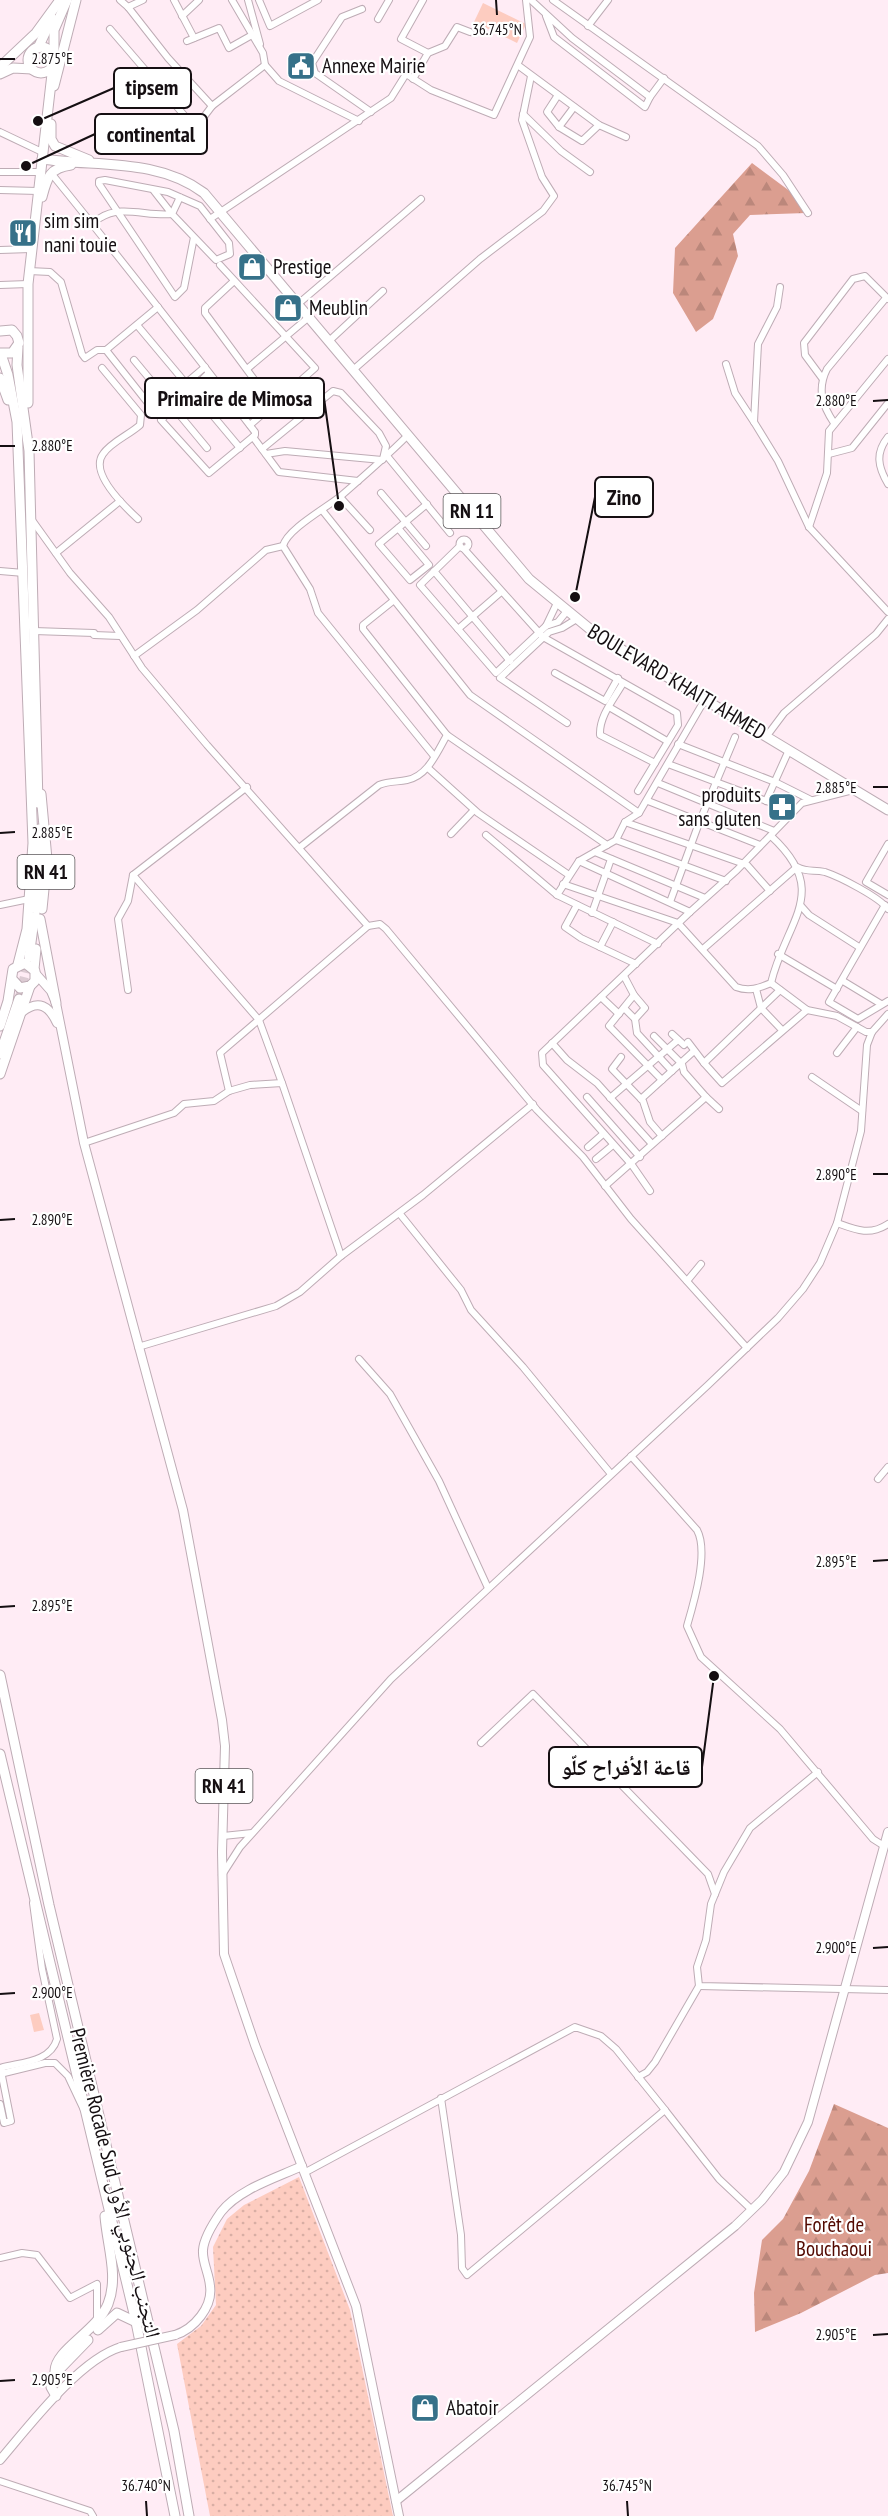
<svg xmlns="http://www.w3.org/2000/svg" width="888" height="2516" font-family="'PT Sans Narrow','Noto Naskh Arabic',sans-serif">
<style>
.grass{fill:url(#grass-dots)}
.forest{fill:url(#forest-firs)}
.pitch{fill:#fdccc0}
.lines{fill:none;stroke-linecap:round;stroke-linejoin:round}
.highway-tunnel{stroke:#dccbd3;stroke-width:9;stroke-dasharray:9 4.5;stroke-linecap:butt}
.minor-casing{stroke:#beacb5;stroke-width:8}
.major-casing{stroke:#beacb5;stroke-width:10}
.highway-casing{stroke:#beacb5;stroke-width:11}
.minor{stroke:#fff;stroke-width:6}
.major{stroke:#fff;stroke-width:8}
.highway{stroke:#fff;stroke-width:9}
.major-bridge-casing{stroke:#beacb5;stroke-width:10;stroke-linecap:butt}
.major-bridge{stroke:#fff;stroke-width:8}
.ticks{fill:none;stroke:#150f12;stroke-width:2}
.labels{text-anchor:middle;stroke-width:4.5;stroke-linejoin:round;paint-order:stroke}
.shield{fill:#fff;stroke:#5b5759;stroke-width:1.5}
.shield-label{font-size:20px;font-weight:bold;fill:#150f12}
.poi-label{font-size:21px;fill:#150f12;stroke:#fff;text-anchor:start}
.street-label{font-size:21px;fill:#150f12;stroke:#fff}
.park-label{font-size:21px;fill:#520900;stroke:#fff}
.ticks-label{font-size:15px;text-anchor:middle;fill:#150f12;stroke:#fff;stroke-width:4.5;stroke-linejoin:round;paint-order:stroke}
.leader{fill:none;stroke:#150f12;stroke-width:2}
.callout-dot{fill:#150f12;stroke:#fff;stroke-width:2}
.callout{fill:#fff;stroke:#150f12;stroke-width:2}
.callout-label{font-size:22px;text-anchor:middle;font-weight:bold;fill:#150f12}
</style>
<defs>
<pattern id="grass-dots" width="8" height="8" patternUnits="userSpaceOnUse" patternTransform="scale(1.5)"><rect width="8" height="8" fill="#fdccc0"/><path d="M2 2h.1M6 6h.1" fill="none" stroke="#d8aea4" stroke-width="1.8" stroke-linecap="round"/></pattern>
<pattern id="forest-firs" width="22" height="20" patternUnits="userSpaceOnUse" patternTransform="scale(1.5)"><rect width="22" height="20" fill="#db9e90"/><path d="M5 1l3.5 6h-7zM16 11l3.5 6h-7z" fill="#bb877b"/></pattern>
</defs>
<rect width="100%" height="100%" fill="#ffecf5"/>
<polygon class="grass" points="299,2177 350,2310 393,2516 210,2516 177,2344 201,2326 216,2305 213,2247 227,2219 244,2205"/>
<g class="forest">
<polygon points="752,163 791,192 806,213 750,215 733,234 738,256 713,319 696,332 673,293 675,248"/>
<polygon points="834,2104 888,2128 888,2273 875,2275 801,2313 755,2332 754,2293 762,2240 783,2219 809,2171"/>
</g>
<g class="pitch">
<polygon points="483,3 526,24 517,43 474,22"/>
<polygon points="39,2013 44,2030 34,2032 30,2015"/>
</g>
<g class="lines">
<polyline class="highway-tunnel" points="19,999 29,958"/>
<g class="minor-casing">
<g id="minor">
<polyline points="120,0 128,7 168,58 212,106 265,65"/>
<polyline points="174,0 194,38"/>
<polyline points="232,0 263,53 265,65 279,81 359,121"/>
<polyline points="248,0 260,44"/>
<polyline points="259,0 270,26 318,0"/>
<polyline points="531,0 572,38 650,97 645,107 554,37 546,16"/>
<polyline points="553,0 758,146 783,175 808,213"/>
<polyline points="128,7 143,0"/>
<polyline points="362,9 342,17 312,63 315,73 371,112"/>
<polyline points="182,16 199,0"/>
<polyline points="378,19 389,0"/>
<polyline points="588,26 608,0"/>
<polyline points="110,29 190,122 203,118 212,106"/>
<polyline points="187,41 219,28 229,48 252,35"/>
<polyline points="428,53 445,46 457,27 470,32"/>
<polyline points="519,66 599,125 626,137"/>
<polyline points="413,79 428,53 401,39 423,0"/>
<polyline points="558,95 547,112 559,127"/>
<polyline points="650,97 664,78"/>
<polyline points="574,107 559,127 582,141 599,125"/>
<polyline points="523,114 561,151 590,172"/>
<polyline points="0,132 42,152"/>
<polyline points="0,172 40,172"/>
<path d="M51 173C120 258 188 345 255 432V435L209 473 161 420 209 373"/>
<polyline points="0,190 38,191"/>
<polyline points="180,197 172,214 194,237 184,288 175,297 99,184 99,181 105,180 168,192 200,206 229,243 230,254 216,260 194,237"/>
<path d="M100 218C121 204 148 217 172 214L154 191"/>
<polyline points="210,219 391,98 406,74 431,90 494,115 530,37 526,0"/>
<polyline points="0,250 31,249"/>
<polyline points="220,265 315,368 250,425"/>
<polyline points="29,271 50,272 61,282 82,354 85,358 97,350 106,350 158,307"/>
<polyline points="234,281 205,308 205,313 273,405"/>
<polyline points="0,285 28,284"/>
<polyline points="780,287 777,307 758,344 754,422 778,461 809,527 888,612"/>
<polyline points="298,304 421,199"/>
<polyline points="137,325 240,448"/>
<polyline points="329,341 383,291"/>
<polyline points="106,350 151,407 167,399 205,367"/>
<polyline points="134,360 207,448"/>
<polyline points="726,364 735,393 754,422"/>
<path d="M102 368 141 415 140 425C129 435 111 442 103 454 89 473 125 507 138 519"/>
<polyline points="247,369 309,317"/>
<polyline points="353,370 480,259 543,211 554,196 542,177 522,120 531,76"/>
<polyline points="822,378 805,355 804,343 853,279 865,276 888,299"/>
<path d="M834 423C822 405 817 389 827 369L886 298"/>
<path d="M407 436C386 457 364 476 342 495 328 507 287 529 283 546L310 589 318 613 434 756"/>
<polyline points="253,437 279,472 358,481"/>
<path d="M888 437C875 453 878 467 888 484"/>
<polyline points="262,449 333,391 341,393 379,433 386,446 383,459"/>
<polyline points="266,454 285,451 382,460"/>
<polyline points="829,454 852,448 888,403"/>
<polyline points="387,456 450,533"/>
<polyline points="381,493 426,546"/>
<polyline points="340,497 370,530"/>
<polyline points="322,510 470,695 639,813"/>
<polyline points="32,520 70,573 109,617 142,668 207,745 368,926 380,924 386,929 537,1110 583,1157 631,1219 747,1348"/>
<polyline points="809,527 827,473 829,431 888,359"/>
<polyline points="398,528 429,565 410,580 379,544 427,504"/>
<circle cx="464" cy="544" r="4.5"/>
<polyline points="460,546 420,585 496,673 546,626 557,603"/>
<polyline points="464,549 543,637 677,713 678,725 638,791"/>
<polyline points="56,553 120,501"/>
<polyline points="0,571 24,573"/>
<polyline points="434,571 510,661"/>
<polyline points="393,601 363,625 363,629 447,735 607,845"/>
<polyline points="546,626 558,622 567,611"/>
<polyline points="458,629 501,592"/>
<polyline points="34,631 94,633"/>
<polyline points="94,635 120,636"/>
<polyline points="134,656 197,610 266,550 283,546"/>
<polyline points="555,673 605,701 618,678"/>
<path d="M623 683C614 699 599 716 600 735L655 763"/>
<polyline points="609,707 667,741"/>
<polyline points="567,723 500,678 549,632 562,628 575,620"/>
<polyline points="766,737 784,713 876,634 888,619"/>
<polyline points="678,744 775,782 811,800"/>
<polyline points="668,764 793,811"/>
<polyline points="428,768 478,813 569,875"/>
<polyline points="658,783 774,831"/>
<polyline points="648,801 760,845"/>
<polyline points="766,801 789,750"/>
<polyline points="625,822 747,865 770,891"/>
<polyline points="451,834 474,810"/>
<polyline points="486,835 557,895 579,861 616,840 625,822 639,813 704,701"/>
<polyline points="616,840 726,881"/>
<polyline points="888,844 866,882 888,895"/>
<path d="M299 848 379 785C389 781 397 782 407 780 428 776 437 752 447 735"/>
<polyline points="595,852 705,898"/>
<polyline points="579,861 690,912"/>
<polyline points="133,875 259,1020 282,1083"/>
<path d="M563 884 678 923 736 987C749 992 759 988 771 983 786 920 832 892 771 836"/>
<polyline points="557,895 658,944"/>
<polyline points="670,902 699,823 735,737"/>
<polyline points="0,905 29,899"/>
<polyline points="577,905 565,927 581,938 636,964"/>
<polyline points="885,905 829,1002 858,1019 888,1001"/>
<polyline points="801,906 809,915 859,947"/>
<polyline points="592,913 611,859"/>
<polyline points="600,947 613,922"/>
<path d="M703 949 797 867C808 873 814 869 825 872 840 877 879 897 888 909"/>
<polyline points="778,954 837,989"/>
<polyline points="624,976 634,995 645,1008 635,1019"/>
<polyline points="843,981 881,1004"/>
<polyline points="771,983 807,1010 837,1016 866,1032 872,1032"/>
<polyline points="756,989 761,1008 782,1030"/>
<polyline points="128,990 118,919 128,901 133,875 247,787"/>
<polyline points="634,995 609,1026 662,1080"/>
<polyline points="601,997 619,1014"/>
<polyline points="624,1008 635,1019 637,1033 672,1071"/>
<polyline points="672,1034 684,1045"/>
<polyline points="654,1036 682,1064 684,1072 706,1097 719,1109"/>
<polyline points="688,1042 704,1063 780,990"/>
<polyline points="552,1043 567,1060 597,1083 652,1144"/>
<polyline points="837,1053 857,1027"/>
<polyline points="621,1057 612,1069 643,1101 650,1122 662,1136"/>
<polyline points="704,1063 722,1083 807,1010"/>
<polyline points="812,1077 862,1111"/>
<polyline points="229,1091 220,1053 368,926"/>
<polyline points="587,1097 640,1157"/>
<polyline points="610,1098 678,1040"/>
<polyline points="641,1099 694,1051"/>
<polyline points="84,1143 174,1113 184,1104 214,1101 229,1091 250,1085 282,1083 341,1256"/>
<polyline points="588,1147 603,1134"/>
<polyline points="596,1159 613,1145"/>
<polyline points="605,1186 706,1097"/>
<polyline points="650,1191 632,1165 543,1065 542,1053 690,912 737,870 802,803 853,790"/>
<polyline points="400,1214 461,1290 471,1310 523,1367 611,1474"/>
<path d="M837 1223C856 1230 870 1236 888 1224"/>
<polyline points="687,1281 701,1264"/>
<polyline points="138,1347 276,1306 300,1292 341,1256 423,1195 533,1104"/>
<polyline points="359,1359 390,1394 439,1481 488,1588"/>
<path d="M631 1456 697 1530C709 1552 694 1602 687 1626L701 1657 780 1729 873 1839 884 1846"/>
<polyline points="878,1479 888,1467"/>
<polyline points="481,1743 533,1694 708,1874 715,1894"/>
<polyline points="818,1772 750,1828 724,1872 711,1904 706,1940 697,1967 699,1986 888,1990"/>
<polyline points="223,1836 252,1833"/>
<polyline points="222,1875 240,1847 391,1679 708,1385 778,1318 803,1289 820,1263 837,1223 861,1131 867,1045 872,1032 888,1014"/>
<path d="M0 2068C20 2062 50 2063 57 2039L42 1969 33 1903"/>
<polyline points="0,2074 45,2063 55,2063 68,2076 84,2110"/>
<polyline points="638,2077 647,2072 655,2062 699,1986"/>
<polyline points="441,2098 461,2235 462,2268 467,2275 665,2110 719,2179 752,2210"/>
<polyline points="0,2104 4,2123 11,2121 1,2071"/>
<polyline points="304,2173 575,2027 601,2036 616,2049 665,2110"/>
<polyline points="0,2258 22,2253 37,2255 70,2298 97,2284 97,2320"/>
<polyline points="0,2481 90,2511 93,2516"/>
</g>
</g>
<g class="major-casing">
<g id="major">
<polyline points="36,974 51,991 56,1003 84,1143 183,1510 222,1720 225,1746 222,1852 224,1954 255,2045 356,2306 399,2516"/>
<path d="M22 1012C39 999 49 1006 57 1023"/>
<path d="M175 2335C194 2329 213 2307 210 2286 209 2273 202 2262 203 2250 204 2237 214 2222 221 2212 239 2189 276 2178 302 2166"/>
<path d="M0 2460C29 2426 80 2359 121 2347"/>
<polyline points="396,2501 735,2226 762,2200 784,2172 808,2122 888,1832"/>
</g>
</g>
<g class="highway-casing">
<g id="highway">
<circle cx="41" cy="60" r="13"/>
<polyline points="38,48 52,18"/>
<polyline points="54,56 54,30 67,0"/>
<polyline points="0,67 36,33 60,0"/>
<polyline points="0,74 13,68 32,69"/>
<polyline points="54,86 76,0"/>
<polyline points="51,124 51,139 55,146 89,160"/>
<path d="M42 159C97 167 157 158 204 193L529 579 596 634 888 810"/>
<path d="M42 197C47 178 49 168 71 165"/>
<polyline points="0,331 12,330 17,336 19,343 12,353 0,353"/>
<polyline points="18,347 17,365 29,451 38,803"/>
<polyline points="1,354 8,375 17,422 33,843 27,929 18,964"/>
<polyline points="0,378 8,400"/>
<polyline points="28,403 28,284 53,65"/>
<polyline points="41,794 47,859 42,909"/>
<polyline points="40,919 56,1003"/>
<polyline points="29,957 35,913 39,829"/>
<polyline points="34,969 36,949"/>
<polyline points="0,1026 8,1001 13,969 25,963 35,971 35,981 30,986 20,988 12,979"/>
<polyline points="0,1054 19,999"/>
<polyline points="0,1074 30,986"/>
<polyline points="0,1675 49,1905 174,2431 189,2516"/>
<polyline points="0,1754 136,2322 175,2516"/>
<polyline points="98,2330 117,2313 136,2322"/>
<path d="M55 2371C55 2350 97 2331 108 2304 119 2276 107 2245 105 2216"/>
<polyline points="56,2396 51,2387 52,2377 88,2340"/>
</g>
</g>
<use href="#minor" class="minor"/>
<use href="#major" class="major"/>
<use href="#highway" class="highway"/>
<g class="major-bridge-casing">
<polyline id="major-bridge" points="121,2347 175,2335"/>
</g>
<use href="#major-bridge" class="major-bridge"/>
</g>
<path class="ticks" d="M496 0 497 15M0 59H15M873 401 888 400M0 446H15M873 787H888M0 833 15 832M873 1174H888M0 1220 15 1219M873 1561 888 1560M0 1607 15 1606M873 1948 888 1947M0 1994 15 1993M873 2335 888 2334M0 2381 15 2380M146 2501 147 2516M627 2501 628 2516"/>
<defs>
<g id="civic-square" transform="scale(1.5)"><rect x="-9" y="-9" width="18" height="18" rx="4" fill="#367189" stroke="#fff"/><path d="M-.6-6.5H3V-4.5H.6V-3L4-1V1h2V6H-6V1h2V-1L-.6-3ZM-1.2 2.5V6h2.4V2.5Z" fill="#fff"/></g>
<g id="restaurant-square" transform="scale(1.5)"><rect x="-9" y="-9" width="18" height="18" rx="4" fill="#367189" stroke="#fff"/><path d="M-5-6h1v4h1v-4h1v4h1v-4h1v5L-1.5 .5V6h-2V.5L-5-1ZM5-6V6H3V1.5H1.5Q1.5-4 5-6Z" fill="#fff"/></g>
<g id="shop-square" transform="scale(1.5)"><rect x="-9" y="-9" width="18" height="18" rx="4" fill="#367189" stroke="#fff"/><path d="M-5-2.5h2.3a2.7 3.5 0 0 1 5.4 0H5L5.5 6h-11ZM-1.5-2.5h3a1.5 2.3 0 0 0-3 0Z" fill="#fff"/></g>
<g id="pharmacy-square" transform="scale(1.5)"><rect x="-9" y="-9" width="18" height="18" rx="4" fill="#367189" stroke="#fff"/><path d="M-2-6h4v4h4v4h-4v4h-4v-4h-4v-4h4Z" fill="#fff"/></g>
</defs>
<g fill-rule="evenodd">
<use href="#civic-square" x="301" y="66"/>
<use href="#restaurant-square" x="23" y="233"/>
<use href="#shop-square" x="252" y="267"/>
<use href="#shop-square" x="288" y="308"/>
<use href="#pharmacy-square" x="782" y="807"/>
<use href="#shop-square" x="425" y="2408"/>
</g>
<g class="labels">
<g class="shield">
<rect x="443.5" y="494" width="57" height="34" rx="4.5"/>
<rect x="17.5" y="855" width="57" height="34" rx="4.5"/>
<rect x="195.5" y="1769" width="57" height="34" rx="4.5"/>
</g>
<g class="shield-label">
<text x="472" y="518">RN 11</text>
<text x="46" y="879">RN 41</text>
<text x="224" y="1793">RN 41</text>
</g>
<g class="poi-label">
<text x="322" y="73">Annexe Mairie</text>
<text x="44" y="228">sim sim<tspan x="44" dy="24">nani touie</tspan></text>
<text x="273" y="274">Prestige</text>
<text x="309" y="315">Meublin</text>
<text x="761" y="802" text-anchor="end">produits<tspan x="761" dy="24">sans gluten</tspan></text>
<text x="446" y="2415">Abatoir</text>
</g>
<g class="street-label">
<text transform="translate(677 682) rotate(31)" y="7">BOULEVARD KHAITI AHMED</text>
<text transform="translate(115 2183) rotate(76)" y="7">Première Rocade Sud التجنب الجنوبي الأول</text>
</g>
<g class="park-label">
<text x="834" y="2232">Forêt de<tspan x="834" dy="24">Bouchaoui</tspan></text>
</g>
</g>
<g class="ticks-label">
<text x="497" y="35">36.745°N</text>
<text x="52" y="64">2.875°E</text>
<text x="836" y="406">2.880°E</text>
<text x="52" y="451">2.880°E</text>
<text x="836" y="793">2.885°E</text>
<text x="52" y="838">2.885°E</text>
<text x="836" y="1180">2.890°E</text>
<text x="52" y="1225">2.890°E</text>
<text x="836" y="1567">2.895°E</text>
<text x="52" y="1611">2.895°E</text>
<text x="836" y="1953">2.900°E</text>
<text x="52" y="1998">2.900°E</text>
<text x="836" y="2340">2.905°E</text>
<text x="52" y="2385">2.905°E</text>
<text x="146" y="2491">36.740°N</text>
<text x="627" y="2491">36.745°N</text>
</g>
<path class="leader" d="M38 121L114 88M26 166L95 134M339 506L324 398M575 597L595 497M714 1676L702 1767"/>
<g class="callout-dot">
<circle cx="38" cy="121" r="6"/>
<circle cx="26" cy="166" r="6"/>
<circle cx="339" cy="506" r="6"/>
<circle cx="575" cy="597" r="6"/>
<circle cx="714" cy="1676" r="6"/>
</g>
<g class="callout">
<rect x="114" y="68" width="77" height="40" rx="6"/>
<rect x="95" y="114" width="112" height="40" rx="6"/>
<rect x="145" y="378" width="179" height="40" rx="6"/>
<rect x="595" y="477" width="58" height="40" rx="6"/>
<rect x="549" y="1747" width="153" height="40" rx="6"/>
</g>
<g class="callout-label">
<text x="152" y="95">tipsem</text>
<text x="151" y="142">continental</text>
<text x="235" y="406">Primaire de Mimosa</text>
<text x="624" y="505">Zino</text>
<text x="626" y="1775">قاعة الأفراح كلّو</text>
</g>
</svg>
